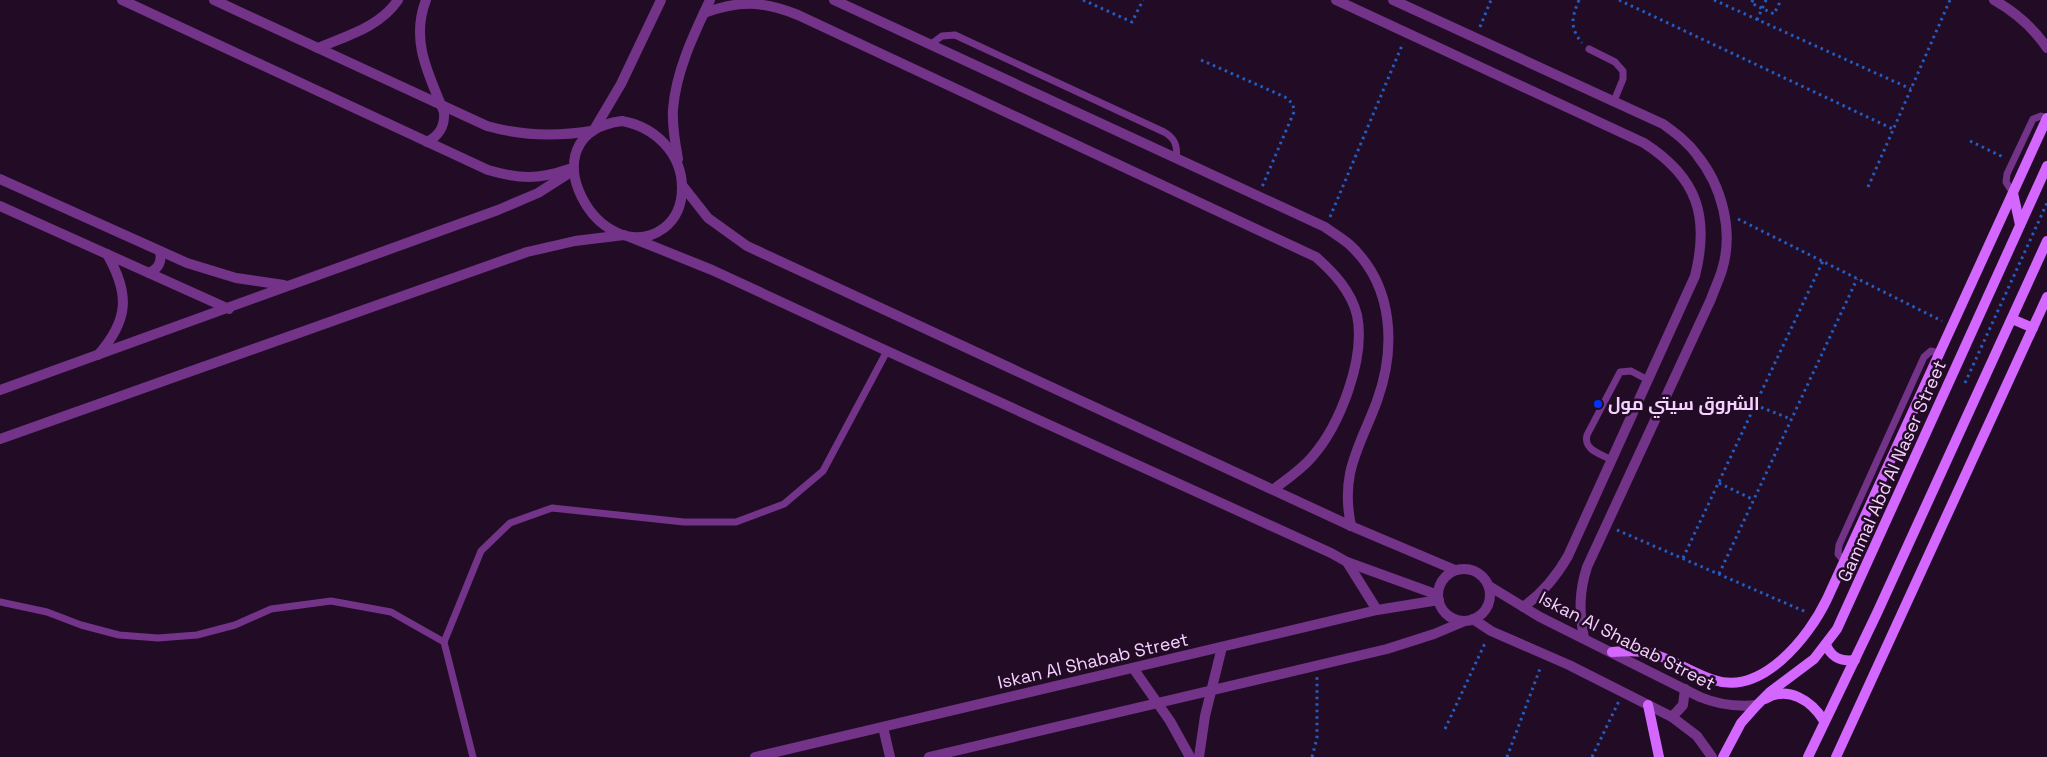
<svg xmlns="http://www.w3.org/2000/svg" width="2047" height="757" font-family="'Space Grotesk',Cairo,sans-serif">
<style>
.lines{fill:none;stroke-linecap:round;stroke-linejoin:round}
.path{stroke:#235dc1;stroke-width:3;stroke-dasharray:2.5 4;stroke-linecap:butt}
.lane{stroke:#723389;stroke-width:7}
.street{stroke:#723389;stroke-width:10}
.secondary{stroke:#d467ff;stroke-width:10}
.poi-dot{fill:#0034fb;stroke:#220c25;stroke-width:2}
.labels{text-anchor:middle;stroke-width:5;stroke-linejoin:round;paint-order:stroke}
.poi-label{font-size:18px;font-weight:bold;fill:#f6d0ff;stroke:#220c25;text-anchor:start}
.street-label{font-size:18px;fill:#f6d0ff;stroke:#220c25}
</style>
<rect width="100%" height="100%" fill="#220c25"/>
<g class="lines">
<g class="path">
<polyline points="1083,0 1132,22 1143,0"/>
<path d="M1579 0C1572 17 1569 27 1582 43"/>
<polyline points="1619,0 1893,129"/>
<polyline points="1714,0 1911,89"/>
<polyline points="1753,0 1751,3 1774,14 1781,0"/>
<polyline points="1757,20 1766,0"/>
<polyline points="1480,27 1491,0"/>
<polyline points="1201,60 1285,97 1293,104 1294,112 1262,187"/>
<polyline points="1970,141 2003,157"/>
<polyline points="1868,187 1950,0"/>
<polyline points="1330,217 1403,43"/>
<polyline points="1738,219 1942,321"/>
<polyline points="1965,383 2047,203"/>
<polyline points="1755,405 1791,419"/>
<polyline points="1719,483 1754,500"/>
<polyline points="1617,530 1806,612"/>
<polyline points="1683,558 1823,261"/>
<polyline points="1719,574 1857,279"/>
<polyline points="1445,729 1486,641"/>
<polyline points="1312,757 1317,738 1317,676"/>
<polyline points="1507,757 1541,666"/>
<polyline points="1592,757 1619,701"/>
</g>
<g class="lane">
<path d="M931 44 942 36 955 35 1164 132C1175 138 1178 146 1176 158"/>
<polyline points="1589,49 1615,62 1623,71 1623,79 1614,101"/>
<polyline points="2013,193 2006,182 2007,174 2033,119 2041,116 2047,118"/>
<path d="M1612 460C1601 454 1583 450 1587 435L1620 372 1631 371 1648 380"/>
<polyline points="1844,561 1838,554 1839,545 1924,357 1931,351 1939,353"/>
<polyline points="0,602 47,612 81,625 119,635 158,638 197,635 235,625 271,609 331,601 391,612 444,642"/>
<polyline points="473,757 444,642 481,551 510,523 552,508 684,522 736,522 784,504 823,471 887,351"/>
</g>
<g class="street">
<path d="M122 0 488 170C519 179 538 180 569 169"/>
<path d="M214 0 487 126C522 136 554 137 591 131"/>
<path d="M426 0C410 41 429 75 444 112 445 126 440 135 427 142"/>
<path d="M834 0 1325 227C1333 233 1343 239 1350 245 1394 286 1396 348 1377 401 1359 449 1340 472 1351 526"/>
<path d="M1336 0 1644 143C1697 177 1710 216 1695 276L1568 556C1556 577 1543 593 1523 607"/>
<path d="M1393 0 1663 124C1675 133 1688 142 1697 155 1722 186 1734 231 1722 270 1719 280 1714 290 1711 299L1587 567C1579 592 1579 612 1584 638"/>
<path d="M1994 0C2015 12 2033 27 2047 48"/>
<path d="M704 13C740 0 763 1 798 15L1316 257C1334 273 1351 291 1357 315 1366 358 1340 425 1312 457 1301 470 1287 479 1274 489"/>
<path d="M318 48C346 36 380 27 398 0"/>
<path d="M622 121C655 127 682 153 682 188 682 205 677 218 664 228 601 274 521 134 622 121Z"/>
<polyline points="595,128 621,84 661,0"/>
<path d="M678 159C675 143 672 126 673 109 676 71 694 34 710 0"/>
<polyline points="0,179 187,263 236,278 284,285"/>
<polyline points="682,185 708,218 747,246 1351,526 1455,570"/>
<polyline points="0,206 229,309"/>
<polyline points="630,237 712,270 887,351 1331,553 1347,562 1438,595"/>
<path d="M149 273C159 268 162 262 160 251"/>
<path d="M98 355C129 320 130 294 107 254"/>
<polyline points="0,390 498,210 538,193 574,170"/>
<polyline points="0,439 527,252 575,241 624,235"/>
<polyline points="1347,562 1377,610"/>
<circle cx="1464" cy="595" r="26"/>
<path d="M1489 586 1540 617 1700 697C1719 705 1736 707 1757 705"/>
<polyline points="1473,619 1491,631 1569,665 1672,717 1697,736 1712,757"/>
<polyline points="1133,668 1170,721 1190,757"/>
<polyline points="1672,717 1683,705 1685,689"/>
<polyline points="883,727 890,757"/>
<polyline points="755,757 1377,610 1439,600"/>
<polyline points="929,757 1387,649 1434,634 1465,621"/>
<polyline points="1199,757 1205,716 1222,647"/>
</g>
<g class="secondary">
<polyline points="2013,193 2020,225"/>
<polyline points="2012,319 2033,328"/>
<path d="M1826 645C1832 658 1841 662 1855 660"/>
<path d="M1612 652C1625 651 1638 650 1650 653 1673 659 1692 673 1714 680 1762 696 1809 637 1827 599L2047 118"/>
<path d="M1765 699C1788 685 1812 701 1824 721"/>
<polyline points="1648,705 1659,757"/>
<polyline points="1723,757 1741,723 1757,705 1770,692 1814,659 1837,629 2047,166"/>
<polyline points="1808,757 1877,613 2047,241"/>
<polyline points="1836,757 2047,297"/>
</g>
</g>
<circle class="poi-dot" cx="1598" cy="404" r="5"/>
<g class="labels">
<g class="poi-label">
<text x="1608" y="410">الشروق سيتي مول</text>
</g>
<g class="street-label">
<text transform="translate(1892 471) rotate(-66)" y="6">Gammal Abd Al Naser Street</text>
<text transform="translate(1627 641) rotate(27)" y="6">Iskan Al Shabab Street</text>
<text transform="translate(1093 661) rotate(-13)" y="6">Iskan Al Shabab Street</text>
</g>
</g>
</svg>
